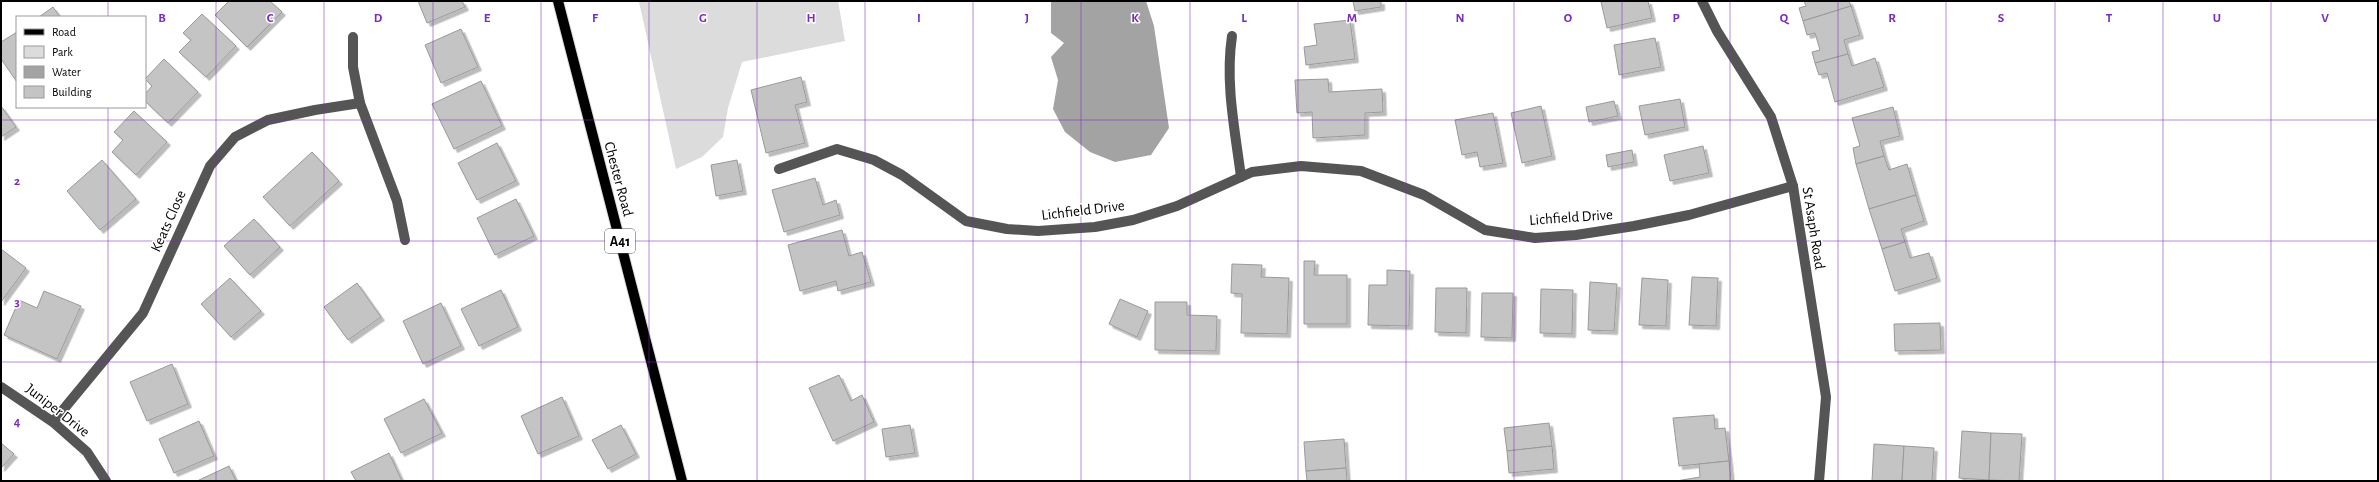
<svg xmlns="http://www.w3.org/2000/svg" width="2379" height="482" font-family="'Alegreya Sans',sans-serif">
<style>
.green{fill:#dcdcdc}
.water{fill:#a3a3a3}
.building{fill:#c4c4c4;stroke:#999;filter:url(#shadow)}
.lines{fill:none;stroke-linecap:round;stroke-linejoin:round}
.major-casing{stroke:#dbdbdb;stroke-width:12}
.minor{stroke:#555;stroke-width:10}
.major{stroke:#000;stroke-width:10}
.grid{fill:none;stroke:#7b2cbf;stroke-width:1;stroke-opacity:0.55}
.labels{text-anchor:middle;stroke-width:3;stroke-linejoin:round;paint-order:stroke}
.shield{fill:#fff;stroke:#4c4c4c;stroke-width:1}
.shield-label{font-size:14px;font-weight:bold;fill:#000}
.street-label{font-size:15px;fill:#000;stroke:#fff}
.grid-label{font-size:13px;text-anchor:middle;font-weight:bold;fill:#7b2cbf;stroke:#fff;stroke-width:3;stroke-linejoin:round;paint-order:stroke}
</style>
<defs>
<filter id="shadow"><feDropShadow dx="3.5" dy="3.5" stdDeviation="0" flood-color="#0004"/></filter>
</defs>
<rect width="100%" height="100%" fill="#fff"/>
<polygon class="green" points="645,1 838,1 845,41 742,62 728,108 723,137 702,157 676,169 639,2"/>
<polygon class="water" points="1051,1 1146,1 1154,26 1169,128 1151,155 1115,162 1090,152 1065,132 1053,109 1058,80 1051,57 1064,43 1051,33"/>
<g class="building">
<polygon points="229,1 270,1 282,12 247,47 215,15"/>
<polygon points="418,1 462,1 465,7 427,23"/>
<polygon points="1353,1 1381,1 1381,7 1355,11"/>
<polygon points="1606,1 1648,1 1652,18 1607,28 1601,2"/>
<polygon points="1804,1 1849,1 1851,6 1803,21 1799,8 1806,6"/>
<polygon points="1851,6 1860,35 1844,40 1848,54 1815,63 1812,52 1820,50 1815,33 1807,35 1803,21"/>
<polygon points="53,7 60,17 39,17"/>
<polygon points="202,14 236,46 206,77 179,52 191,40 183,33"/>
<polygon points="1350,20 1355,59 1306,65 1304,47 1317,45 1314,24"/>
<polygon points="461,29 478,67 441,83 425,45"/>
<polygon points="17,32 17,82 1,59 1,42"/>
<polygon points="1655,38 1661,67 1619,75 1614,45"/>
<polygon points="1848,54 1852,66 1875,58 1884,87 1835,102 1827,73 1819,75 1815,63"/>
<polygon points="164,59 198,92 168,123 145,101 145,94 152,86 145,79"/>
<polygon points="801,77 807,102 795,105 805,143 766,153 751,90"/>
<polygon points="1328,79 1329,92 1382,89 1383,112 1365,113 1365,135 1313,138 1312,112 1297,113 1295,80"/>
<polygon points="481,81 502,126 454,149 432,104"/>
<polygon points="1680,99 1685,127 1645,135 1639,106"/>
<polygon points="1614,101 1618,116 1589,122 1586,107"/>
<polygon points="1,106 16,127 1,137"/>
<polygon points="1541,106 1552,156 1522,163 1511,113"/>
<polygon points="1893,107 1900,136 1880,141 1884,156 1856,164 1853,148 1860,146 1852,118"/>
<polygon points="134,111 167,142 136,175 112,152 123,140 114,132"/>
<polygon points="1493,113 1503,163 1480,167 1477,152 1462,155 1455,120"/>
<polygon points="497,143 516,181 477,200 458,163"/>
<polygon points="1703,146 1709,173 1670,181 1664,155"/>
<polygon points="1632,150 1634,162 1608,167 1606,155"/>
<polygon points="312,152 339,181 290,226 263,197"/>
<polygon points="1884,156 1889,170 1907,164 1916,195 1869,209 1856,164"/>
<polygon points="102,160 136,199 100,230 67,191"/>
<polygon points="737,160 743,191 716,196 711,165"/>
<polygon points="815,178 823,205 836,200 840,215 784,232 772,190"/>
<polygon points="1916,195 1924,221 1901,229 1905,242 1882,249 1869,209"/>
<polygon points="516,199 534,236 495,255 477,218"/>
<polygon points="254,219 280,247 250,275 224,246"/>
<polygon points="842,230 849,256 862,252 871,282 838,291 836,281 800,291 788,245"/>
<polygon points="1905,242 1910,258 1929,253 1937,278 1895,291 1882,249"/>
<polygon points="1,249 26,268 1,302"/>
<polygon points="1304,261 1315,261 1314,275 1347,275 1347,324 1304,324"/>
<polygon points="1232,264 1262,265 1261,277 1289,278 1287,334 1241,333 1242,294 1231,293"/>
<polygon points="1387,270 1410,271 1409,326 1368,325 1369,285 1387,285"/>
<polygon points="1692,277 1718,278 1716,326 1689,325"/>
<polygon points="230,278 261,311 231,337 201,304"/>
<polygon points="1642,278 1668,280 1666,326 1639,325"/>
<polygon points="1590,282 1617,284 1614,331 1588,330"/>
<polygon points="357,283 381,317 348,340 324,307"/>
<polygon points="1436,288 1467,288 1466,333 1435,332"/>
<polygon points="1541,289 1573,290 1572,334 1540,333"/>
<polygon points="501,290 518,327 479,346 461,309"/>
<polygon points="44,291 81,306 57,359 4,335 19,300 37,308"/>
<polygon points="1482,293 1513,293 1512,338 1481,337"/>
<polygon points="1120,299 1148,311 1137,337 1109,324"/>
<polygon points="1155,302 1187,302 1187,315 1217,316 1216,351 1155,350"/>
<polygon points="441,303 461,346 423,364 403,321"/>
<polygon points="1940,323 1941,350 1895,351 1894,324"/>
<polygon points="172,364 188,404 147,421 130,382"/>
<polygon points="839,375 851,401 862,395 874,422 833,441 809,388"/>
<polygon points="562,397 579,436 538,454 521,416"/>
<polygon points="424,399 442,433 401,453 384,419"/>
<polygon points="1714,415 1715,429 1725,428 1729,461 1679,466 1673,418"/>
<polygon points="199,421 214,456 174,473 159,439"/>
<polygon points="1549,423 1552,446 1507,451 1504,428"/>
<polygon points="621,425 636,454 608,469 592,440"/>
<polygon points="910,425 915,453 886,457 882,429"/>
<polygon points="1962,431 1991,433 1989,480 1959,478"/>
<polygon points="1991,433 2022,434 2019,481 1989,480"/>
<polygon points="1344,439 1346,468 1306,471 1304,442"/>
<polygon points="1,443 14,454 1,468"/>
<polygon points="1874,444 1904,446 1902,481 1872,481"/>
<polygon points="1552,446 1554,469 1509,473 1507,451"/>
<polygon points="1904,446 1934,448 1932,481 1902,481"/>
<polygon points="389,453 402,481 356,481 351,472"/>
<polygon points="1729,461 1731,481 1676,481 1700,477 1699,464"/>
<polygon points="229,466 236,481 197,481"/>
<polygon points="1346,468 1347,481 1307,481 1306,471"/>
</g>
<g class="lines">
<g class="major-casing">
<polyline id="major" points="558,1 682,481"/>
</g>
<g class="minor">
<polyline points="1702,1 1717,31 1771,117 1793,186 1826,397 1819,481"/>
<path d="M1232 36C1225 83 1235 130 1241 177"/>
<polyline points="353,37 353,67 360,103 397,201 405,240"/>
<polyline points="779,169 837,149 874,160 902,175 966,221 1007,229 1038,231 1095,227 1133,220 1177,206 1252,172 1301,166 1361,171 1424,195 1485,230 1535,238 1576,235 1634,226 1689,215 1793,186"/>
<polyline points="1,387 53,422 87,452 106,481"/>
<polyline points="53,422 143,313 210,166 235,137 268,120 315,110 360,103"/>
</g>
<use href="#major" class="major"/>
</g>
<path class="grid" d="M108 1V17M216 1V481M324 1V481M433 1V481M541 1V481M649 1V481M757 1V481M865 1V481M973 1V481M1081 1V481M1190 1V481M1298 1V481M1406 1V481M1514 1V481M1622 1V481M1730 1V481M1838 1V481M1946 1V481M2055 1V481M2163 1V481M2271 1V481M108 107V481M1 120H2378M1 241H2378M1 362H2378"/>
<g class="labels">
<rect class="shield" x="605" y="229" width="30" height="24" rx="3"/>
<g class="shield-label">
<text x="620" y="246">A41</text>
</g>
<g class="street-label">
<text transform="translate(619 179) rotate(75)" y="5">Chester Road</text>
<text transform="translate(1083 210) rotate(-7)" y="5">Lichfield Drive</text>
<text transform="translate(1571 217) rotate(-4)" y="5">Lichfield Drive</text>
<text transform="translate(168 221) rotate(-66)" y="5">Keats Close</text>
<text transform="translate(1814 228) rotate(81)" y="5">St Asaph Road</text>
<text transform="translate(58 410) rotate(38)" y="5">Juniper Drive</text>
</g>
</g>
<g class="grid-label">
<text x="162" y="22">B</text>
<text x="270" y="22">C</text>
<text x="378" y="22">D</text>
<text x="487" y="22">E</text>
<text x="595" y="22">F</text>
<text x="703" y="22">G</text>
<text x="811" y="22">H</text>
<text x="919" y="22">I</text>
<text x="1027" y="22">J</text>
<text x="1135" y="22">K</text>
<text x="1244" y="22">L</text>
<text x="1352" y="22">M</text>
<text x="1460" y="22">N</text>
<text x="1568" y="22">O</text>
<text x="1676" y="22">P</text>
<text x="1784" y="22">Q</text>
<text x="1892" y="22">R</text>
<text x="2001" y="22">S</text>
<text x="2109" y="22">T</text>
<text x="2217" y="22">U</text>
<text x="2325" y="22">V</text>
<text x="17" y="185">2</text>
<text x="17" y="306">3</text>
<text x="17" y="426">4</text>
</g>
<rect width="2379" height="482" fill="none" stroke="#000000" stroke-width="4"/>
<rect x="16" y="16" width="130" height="92" fill="#ffffff" stroke="#999999"/>
<rect x="24" y="29" width="20" height="6" fill="#000000" stroke="#999999"/>
<text x="52" y="36" font-size="12" fill="#000000">Road</text>
<rect x="24" y="46" width="20" height="12" fill="#dcdcdc" stroke="#999999"/>
<text x="52" y="56" font-size="12" fill="#000000">Park</text>
<rect x="24" y="66" width="20" height="12" fill="#a3a3a3" stroke="#999999"/>
<text x="52" y="76" font-size="12" fill="#000000">Water</text>
<rect x="24" y="86" width="20" height="12" fill="#c4c4c4" stroke="#999999"/>
<text x="52" y="96" font-size="12" fill="#000000">Building</text>
</svg>
